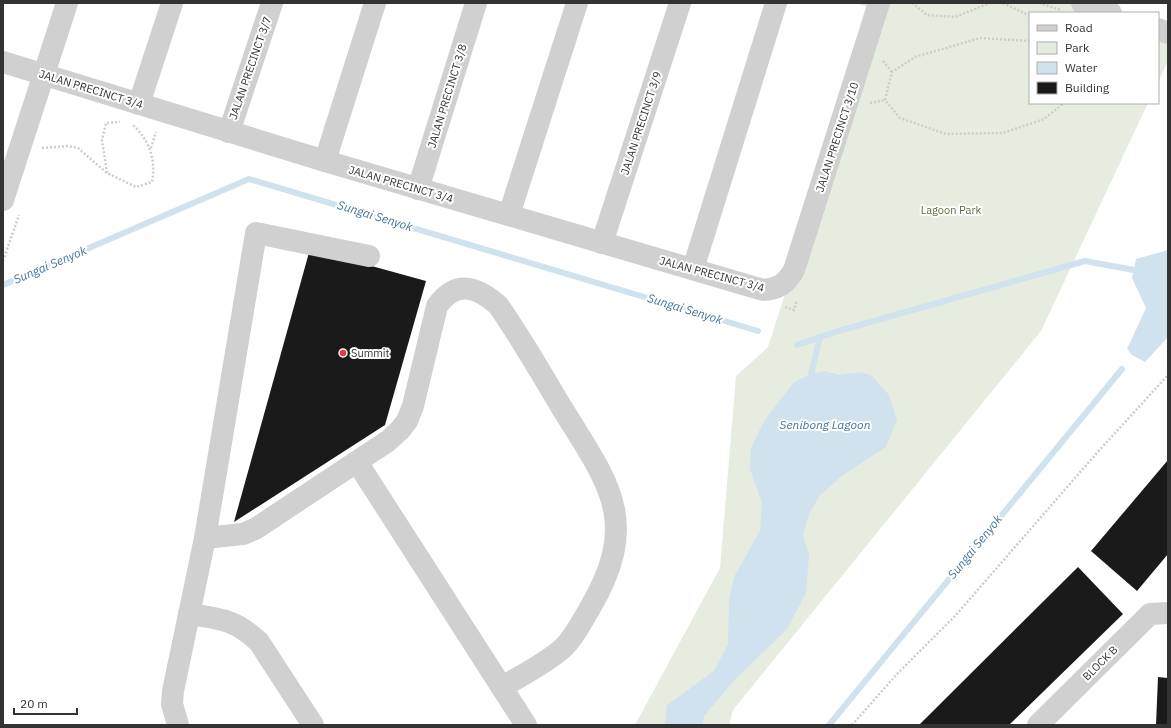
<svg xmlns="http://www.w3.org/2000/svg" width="1171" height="728" font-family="'IBM Plex Sans',sans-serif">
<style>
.green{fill:#e6ecdf}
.water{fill:#cfe2ee}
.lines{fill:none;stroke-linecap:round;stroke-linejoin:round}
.stream{stroke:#cfe2ee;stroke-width:6}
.building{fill:#1a1a1a}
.path{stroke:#cdcdcd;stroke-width:2.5;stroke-dasharray:2 2;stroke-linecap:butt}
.minor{stroke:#d0d0d0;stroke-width:22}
.poi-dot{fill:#e63946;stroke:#fff;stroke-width:1.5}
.labels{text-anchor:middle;stroke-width:4;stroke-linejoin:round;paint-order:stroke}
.street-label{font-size:11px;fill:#333;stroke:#fff}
.park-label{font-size:11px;fill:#56703f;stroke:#fff}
.poi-label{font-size:11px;fill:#333;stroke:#fff;text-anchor:start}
.water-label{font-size:12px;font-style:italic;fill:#3f7597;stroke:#fff}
</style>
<rect width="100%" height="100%" fill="#fff"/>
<g class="green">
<polygon points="856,3 1083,3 1112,13 1030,13 1030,103 1148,103 1041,331 733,710 729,725 635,725 720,568 736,376 768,347 876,10"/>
<polygon points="1158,29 1168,32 1168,61 1158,82"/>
</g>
<g class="water">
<polygon points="1168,250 1168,337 1145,362 1132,355 1127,349 1146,308 1132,278 1136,259"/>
<polygon points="825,371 839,375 861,372 872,376 889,395 897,420 886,447 843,475 820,495 809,514 803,535 809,555 806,593 787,629 733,682 704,716 702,725 665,725 667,705 714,671 728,644 729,600 734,577 760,531 762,503 750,469 751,448 764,421 794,382 811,374"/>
</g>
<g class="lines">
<g class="stream">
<polyline points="3,285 249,179 758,331"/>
<polyline points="797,345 835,332 1085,261 1134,270"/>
<polyline points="811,374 820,337"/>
<polyline points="829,725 1122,369"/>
</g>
</g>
<g class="building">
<polygon points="310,249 426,281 385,425 234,522"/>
<polygon points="1168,460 1168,554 1137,591 1091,551"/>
<polygon points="1078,567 1123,614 1009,725 919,725"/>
<polygon points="1158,677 1168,678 1168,725 1156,725"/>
</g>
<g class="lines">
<g class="path">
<polyline points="912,3 927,15 955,17 990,3"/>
<polyline points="1003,3 1030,16"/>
<polyline points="1039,3 1061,10"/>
<polyline points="1030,41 980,38 915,57 892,72 885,100 900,118 946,134 1003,133 1044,119 1064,103"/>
<polyline points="883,61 892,72"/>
<polyline points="870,103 885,100"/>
<path d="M42 148 67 146 78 148 107 173 136 187 152 182C156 160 150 141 133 125"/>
<polyline points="151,148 156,132"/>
<polyline points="107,173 102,140 106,123 120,122"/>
<polyline points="3,261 19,215"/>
<polyline points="785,307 794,310 797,300"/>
<polyline points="852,725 896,675 955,616 1095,455 1168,375"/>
</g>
<g class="minor">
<polyline points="1082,3 1111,13"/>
<polyline points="1158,29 1168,33"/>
<path d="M3 62 325 161 763 290C778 289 786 284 794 270L879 3"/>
<polyline points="139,104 172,3"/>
<polyline points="229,132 272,3"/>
<polyline points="325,161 375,3"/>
<polyline points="418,189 476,3"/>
<polyline points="3,200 67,3"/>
<polyline points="509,215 577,3"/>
<polyline points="602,243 680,3"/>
<polyline points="693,269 776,3"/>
<polyline points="357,462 526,725"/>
<path d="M205 538 243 534 255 529 388 441 400 430 407 421 413 406 437 306C456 280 476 286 498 305 521 338 541 373 562 408 609 484 641 521 590 608 582 621 575 637 563 648 545 664 522 675 502 687"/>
<path d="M189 614C220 619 235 619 259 642L313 725"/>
<polyline points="178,725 172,704 173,691 205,538 256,233 369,256"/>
<polyline points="1038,725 1150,614 1168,613"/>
</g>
</g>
<circle class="poi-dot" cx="343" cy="353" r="4"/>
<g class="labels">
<g class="street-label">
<text transform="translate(250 68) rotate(-71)" y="4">JALAN PRECINCT 3/7</text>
<text transform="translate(91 89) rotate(17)" y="4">JALAN PRECINCT 3/4</text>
<text transform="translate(447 96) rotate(-73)" y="4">JALAN PRECINCT 3/8</text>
<text transform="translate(641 123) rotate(-72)" y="4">JALAN PRECINCT 3/9</text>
<text transform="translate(837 137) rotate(-72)" y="4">JALAN PRECINCT 3/10</text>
<text transform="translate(401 184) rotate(16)" y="4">JALAN PRECINCT 3/4</text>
<text transform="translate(712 274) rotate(15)" y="4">JALAN PRECINCT 3/4</text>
<text transform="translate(1100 663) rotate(-45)" y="4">BLOCK B</text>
</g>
<g class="park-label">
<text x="951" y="214">Lagoon Park</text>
</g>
<g class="poi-label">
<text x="351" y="357">Summit</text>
</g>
<g class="water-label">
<text transform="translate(375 216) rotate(17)" y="4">Sungai Senyok</text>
<text transform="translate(50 265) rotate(-23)" y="4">Sungai Senyok</text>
<text transform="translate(685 309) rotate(17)" y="4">Sungai Senyok</text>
<text x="825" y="429">Senibong Lagoon</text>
<text transform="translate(975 547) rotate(-51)" y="4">Sungai Senyok</text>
</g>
</g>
<rect width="1171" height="728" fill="none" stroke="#333333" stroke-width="8"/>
<rect x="1029" y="12" width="130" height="92" fill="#ffffff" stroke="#adadad"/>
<rect x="1037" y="25" width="20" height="6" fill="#d0d0d0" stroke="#adadad"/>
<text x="1065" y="32" font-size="12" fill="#333333">Road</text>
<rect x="1037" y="42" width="20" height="12" fill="#e6ecdf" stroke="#adadad"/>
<text x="1065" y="52" font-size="12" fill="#333333">Park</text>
<rect x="1037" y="62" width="20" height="12" fill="#cfe2ee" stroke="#adadad"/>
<text x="1065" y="72" font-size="12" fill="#333333">Water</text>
<rect x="1037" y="82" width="20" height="12" fill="#1a1a1a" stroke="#adadad"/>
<text x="1065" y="92" font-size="12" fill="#333333">Building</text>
<path d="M14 708v6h63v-6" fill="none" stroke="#333333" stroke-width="2"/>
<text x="20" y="708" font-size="12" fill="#333333" stroke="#ffffff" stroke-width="3" paint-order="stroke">20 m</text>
</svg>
